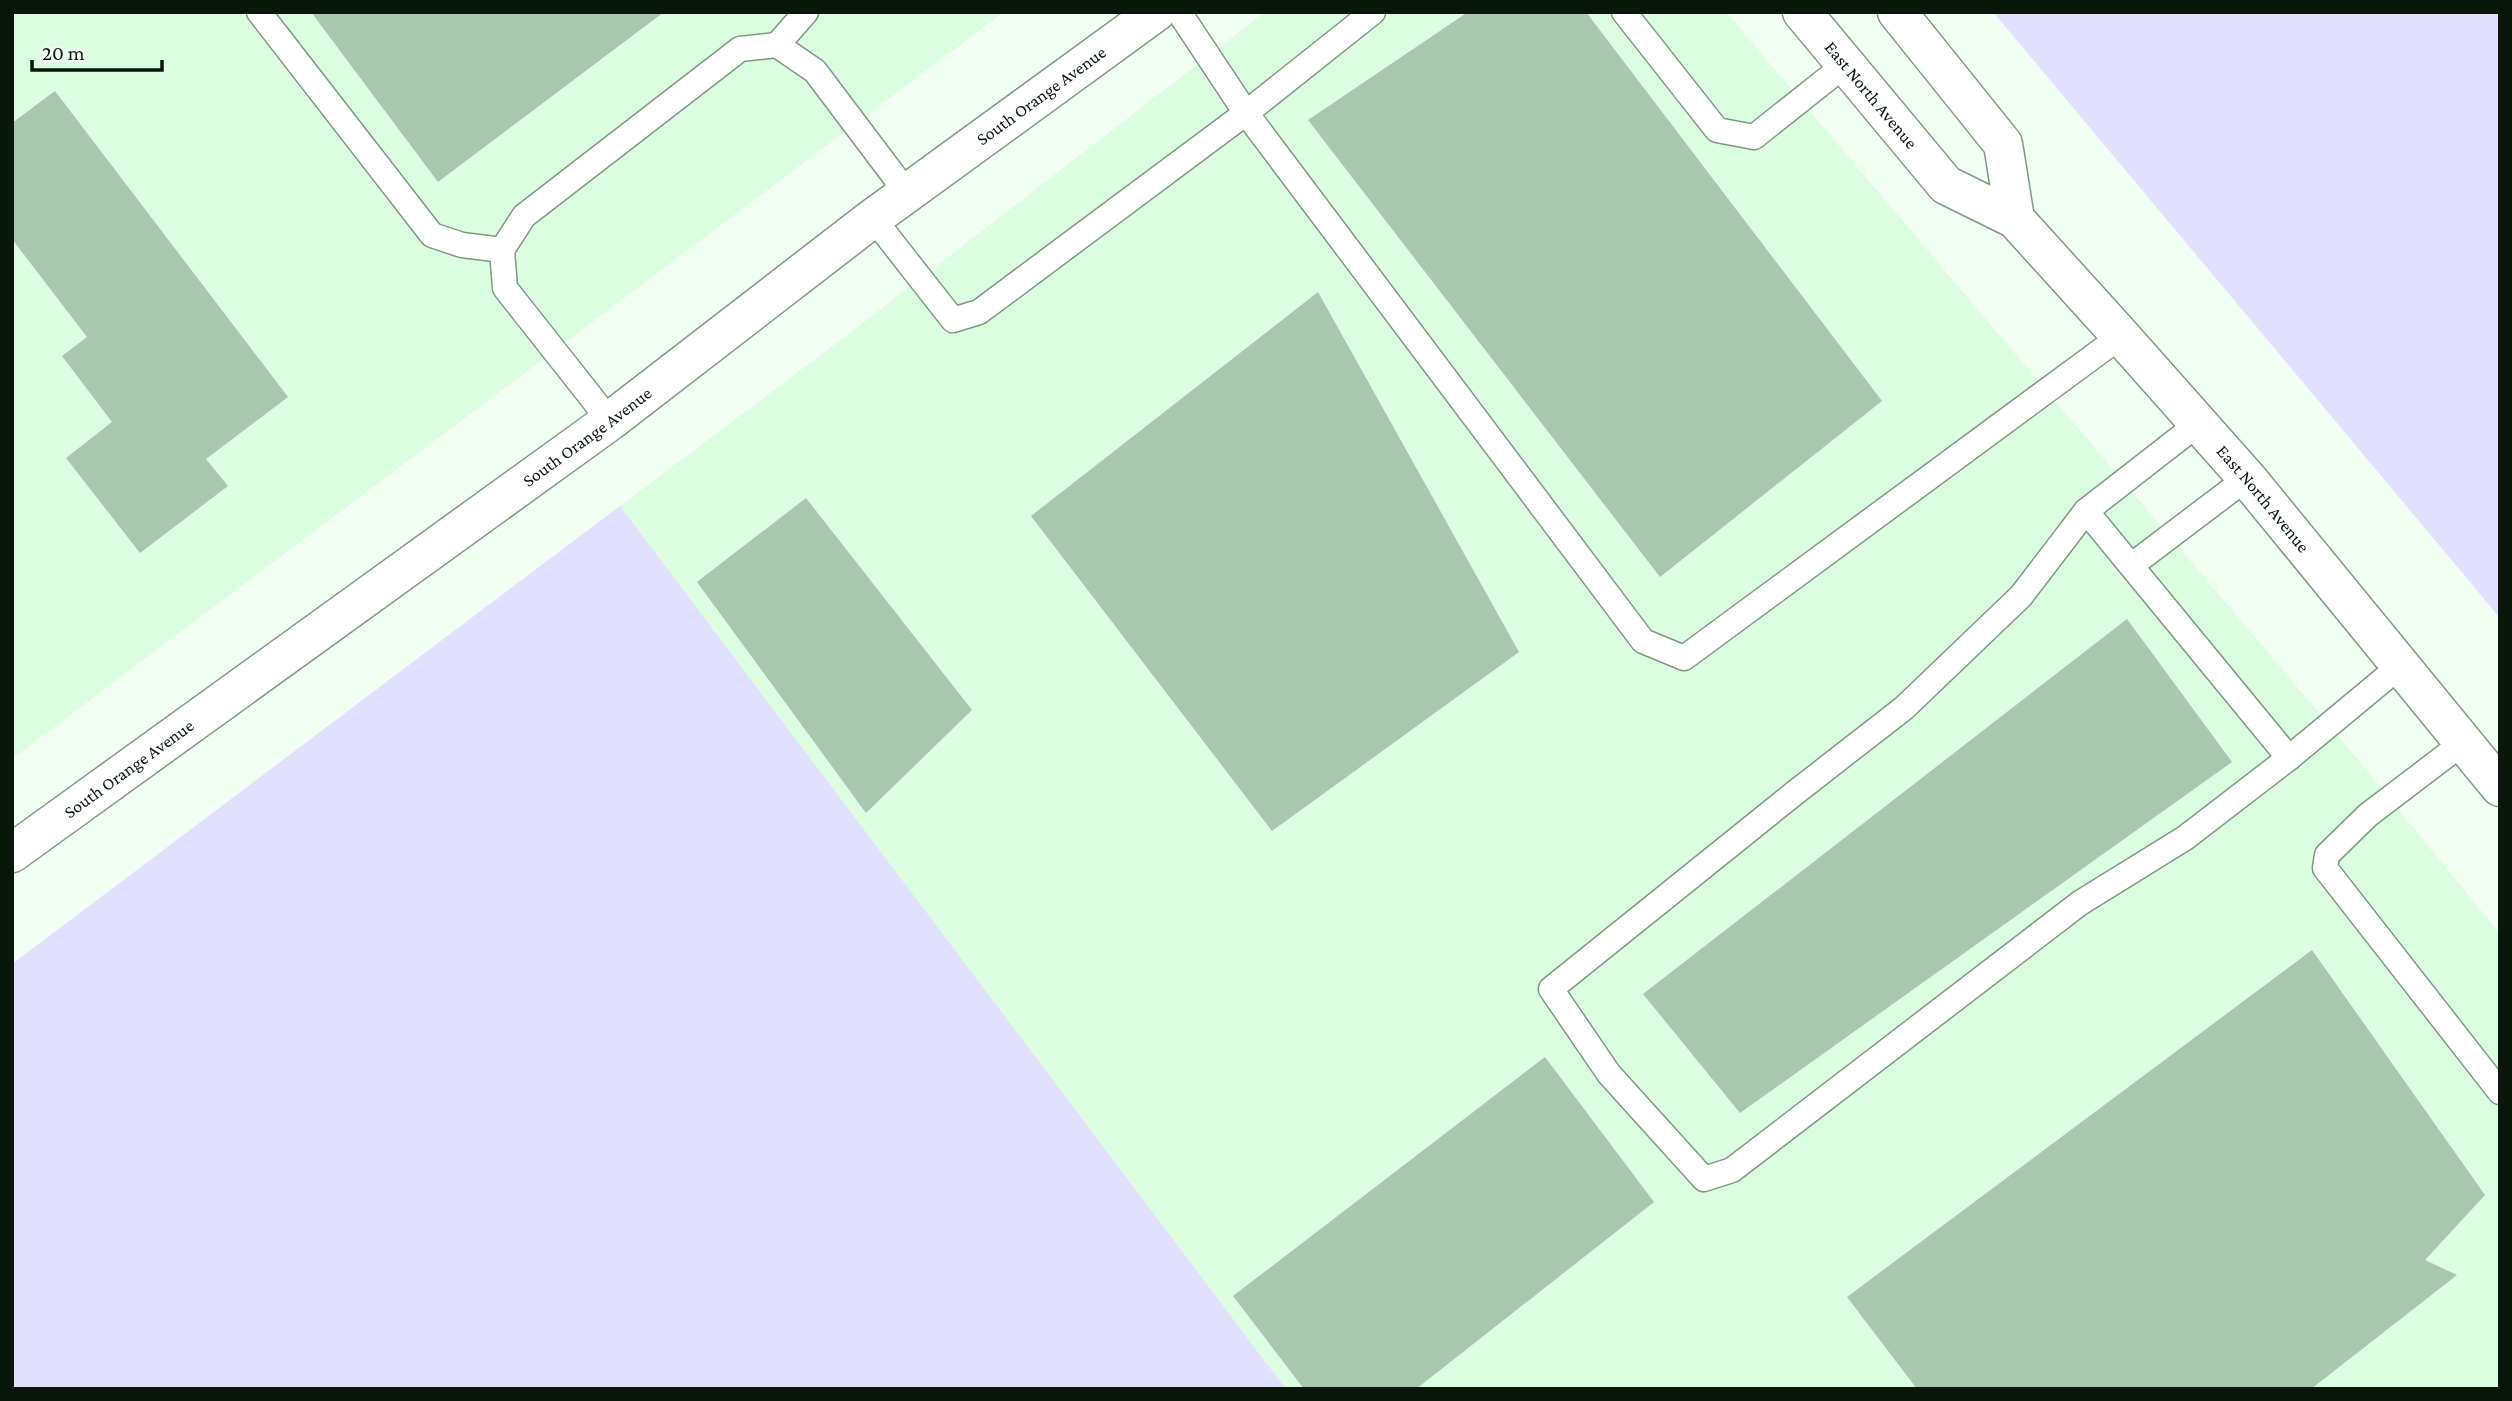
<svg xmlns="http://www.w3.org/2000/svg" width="2512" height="1401" font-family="'Crimson Pro',serif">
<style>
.built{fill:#dafedf}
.green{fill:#e3dffe}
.building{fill:#a9c6ae}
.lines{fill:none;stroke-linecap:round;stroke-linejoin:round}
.lane-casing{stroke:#7e9982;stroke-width:27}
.street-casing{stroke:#7e9982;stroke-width:41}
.secondary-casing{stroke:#7e9982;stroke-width:41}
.lane{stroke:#fff;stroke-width:24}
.street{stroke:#fff;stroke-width:38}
.secondary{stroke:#fff;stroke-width:38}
.labels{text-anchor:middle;stroke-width:7;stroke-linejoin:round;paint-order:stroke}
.street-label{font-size:18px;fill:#0a150c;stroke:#f2fef4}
</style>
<rect width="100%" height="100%" fill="#f2fef4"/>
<g class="built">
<polygon points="12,12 1004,12 12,759"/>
<polygon points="1265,12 1726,12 2341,739 2500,934 2500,1389 1286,1389 620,506 859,326"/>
</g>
<g class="green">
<polygon points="1993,12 2500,12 2500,618 2480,594"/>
<polygon points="620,506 1286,1389 12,1389 12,964"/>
</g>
<g class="building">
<polygon points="311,12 664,12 438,182"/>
<polygon points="1468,12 1586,12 1882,401 1660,577 1308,120"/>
<polygon points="55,91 288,397 206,459 228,486 140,553 66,458 112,422 62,356 87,337 12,239 12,123"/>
<polygon points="1318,292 1519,652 1272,831 1031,516"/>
<polygon points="806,498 972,710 866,813 697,582"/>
<polygon points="2127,619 2232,762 1740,1113 1643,994"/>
<polygon points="2312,950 2485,1195 2425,1260 2457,1275 2311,1389 1917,1389 1847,1297"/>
<polygon points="1545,1057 1654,1202 1416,1389 1304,1389 1233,1296"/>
</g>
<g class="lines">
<g class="lane-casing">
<g id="lane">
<polyline points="259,12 432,235 462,245 502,250"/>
<polyline points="1179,12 1246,113 1643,641 1684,658 2121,336"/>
<polyline points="1624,12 1717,130 1754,137 1846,64"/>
<polyline points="777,45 806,12"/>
<polyline points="873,218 953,320 979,312 1246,113 1373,12"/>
<polyline points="610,421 505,288 502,250 524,216 740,49 777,45 815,71 907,193"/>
<polyline points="2199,423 2086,511 2021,596 1904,708 1796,792 1551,989 1609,1074 1704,1179 1732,1170 2080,903 2185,838 2289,758 2400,666"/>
<polyline points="2086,511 2289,758"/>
<polyline points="2132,565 2247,478"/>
<polyline points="2464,742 2368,815 2327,855 2325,868 2500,1092"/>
</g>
</g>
<g class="street-casing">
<g id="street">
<path id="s1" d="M12 853 610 421 873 218 1156 12"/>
</g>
</g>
<g class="secondary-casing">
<g id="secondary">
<path id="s2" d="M1802 12 1946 185 2015 219 2121 336 2247 478 2500 787"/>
<polyline points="1897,12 2003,144 2015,219"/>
</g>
</g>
<use href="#lane" class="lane"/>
<use href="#street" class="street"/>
<use href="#secondary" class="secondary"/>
</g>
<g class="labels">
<g class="street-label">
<text dy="6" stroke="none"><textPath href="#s1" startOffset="1278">South Orange Avenue</textPath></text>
<text dy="6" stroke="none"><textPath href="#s2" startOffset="108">East North Avenue</textPath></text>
<text dy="6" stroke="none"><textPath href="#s1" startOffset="710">South Orange Avenue</textPath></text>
<text dy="6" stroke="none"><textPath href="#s2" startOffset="676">East North Avenue</textPath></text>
<text dy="6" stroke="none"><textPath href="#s1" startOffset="144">South Orange Avenue</textPath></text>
</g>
</g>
<rect width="2512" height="1401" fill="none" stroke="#0a150c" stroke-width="28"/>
<path d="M32 60v10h130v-10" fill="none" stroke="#0a150c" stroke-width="3.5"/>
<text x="42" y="60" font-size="21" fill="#0a150c" stroke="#f2fef4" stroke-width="5" paint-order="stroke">20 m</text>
</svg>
